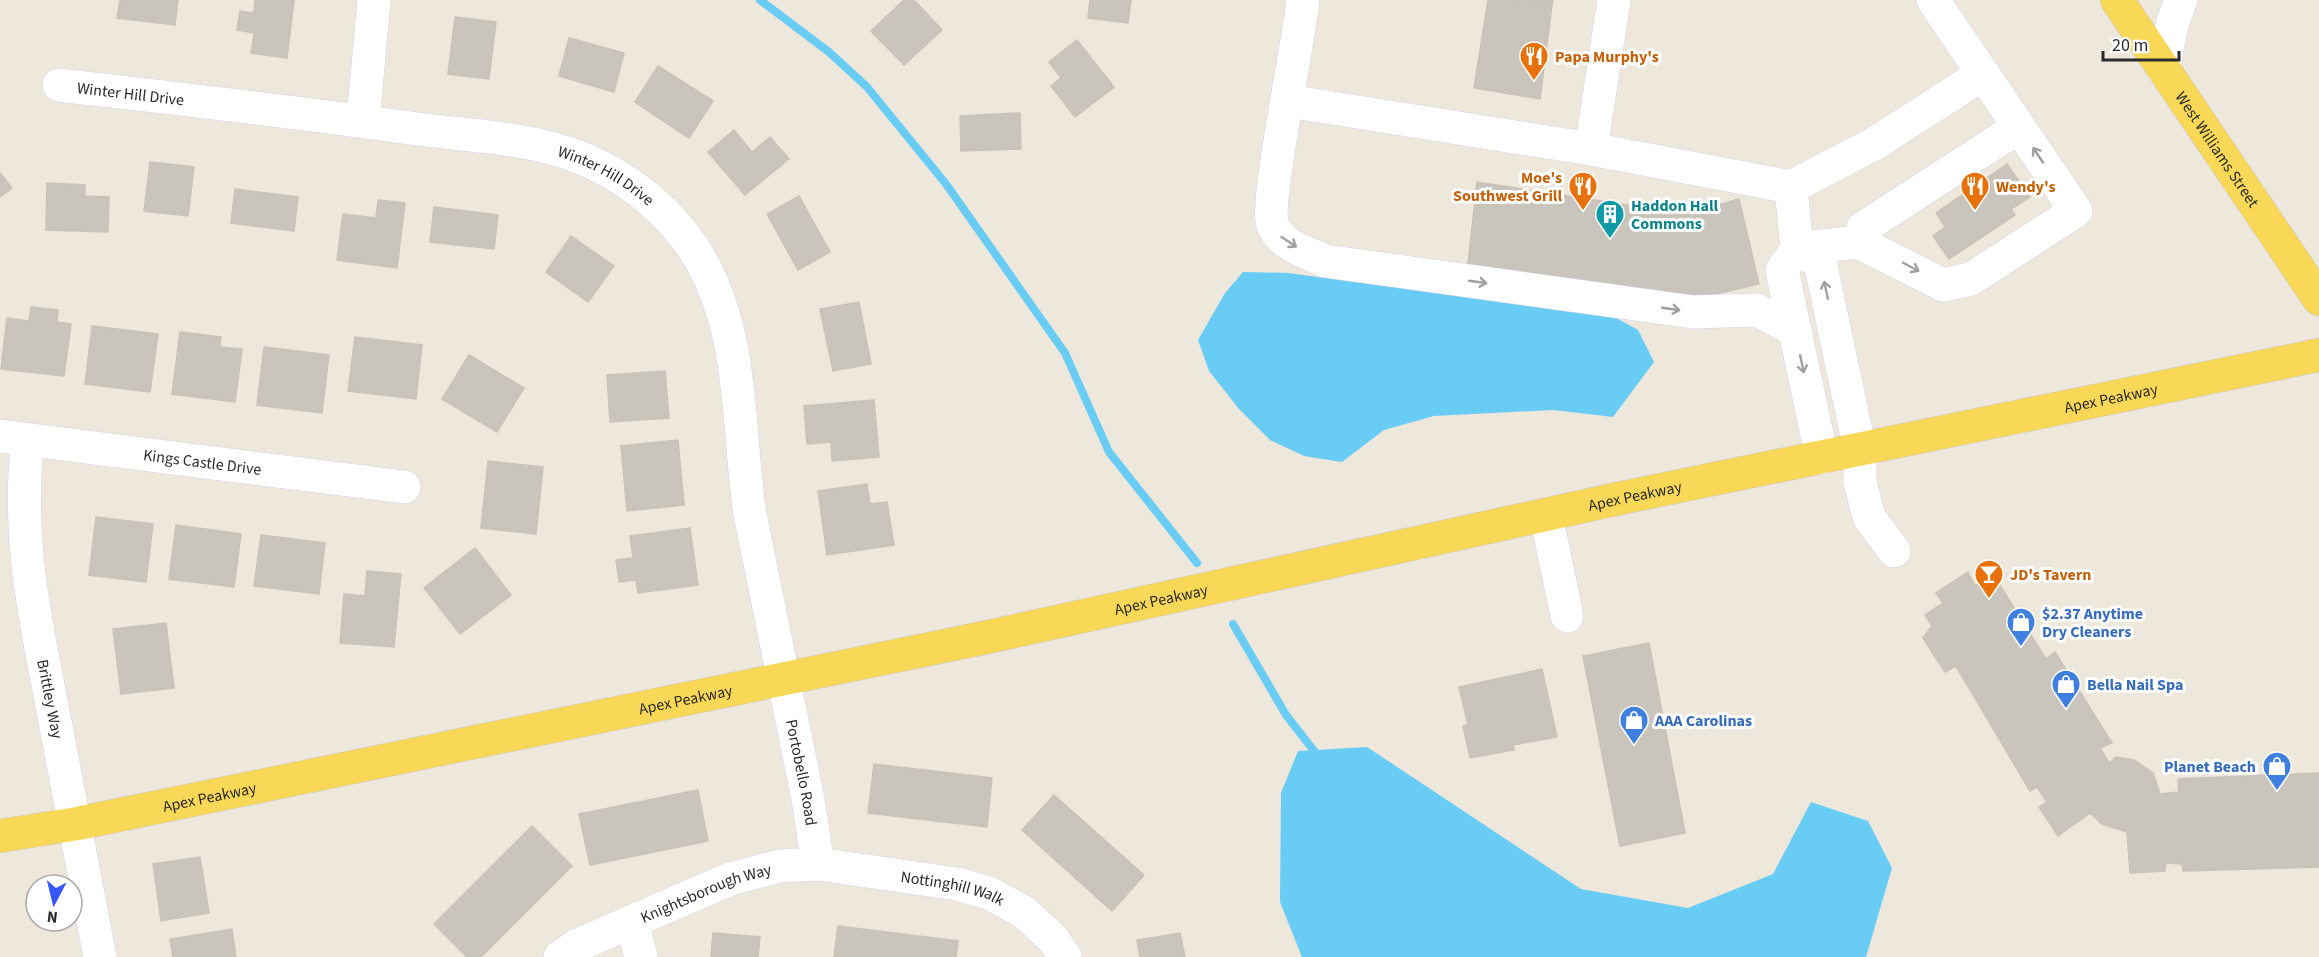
<svg xmlns="http://www.w3.org/2000/svg" width="2319" height="957" font-family="'Source Sans 3',sans-serif">
<style>
.water{fill:#69ccf5}
.lines{fill:none;stroke-linecap:round;stroke-linejoin:round}
.stream{stroke:#69ccf5;stroke-width:8}
.building{fill:#c9c4bc;stroke:#c9c3b6;stroke-width:1.5}
.minor-casing{stroke:#d1d4e4;stroke-width:34}
.major-casing{stroke:#c8c8c8;stroke-width:34}
.minor{stroke:#fff;stroke-width:33}
.major{stroke:#f8d856;stroke-width:33}
.oneway{stroke:#a0a0a0}
.labels{text-anchor:middle;stroke-width:6;stroke-linejoin:round;paint-order:stroke}
.food-label{font-size:16px;font-weight:bold;fill:#c56008;stroke:#fff;text-anchor:start}
.street-label{font-size:16px;fill:#2b2b2b;stroke:#fff}
.culture-label{font-size:16px;font-weight:bold;fill:#0d838f;stroke:#fff;text-anchor:start}
.shop-label{font-size:16px;font-weight:bold;fill:#366cbe;stroke:#fff;text-anchor:start}
</style>
<rect width="100%" height="100%" fill="#eee7dc"/>
<g class="water">
<polygon points="1243,272 1288,273 1369,284 1598,308 1638,330 1654,362 1613,417 1553,410 1434,416 1384,430 1342,462 1304,456 1270,440 1239,409 1209,371 1198,340 1225,293"/>
<polygon points="1367,747 1581,889 1688,908 1773,874 1811,802 1868,821 1892,868 1866,957 1302,957 1280,902 1281,793 1298,751"/>
</g>
<g class="lines">
<g class="stream">
<polyline points="760,0 829,52 867,87 946,184 1065,353 1109,452 1197,563"/>
<polyline points="1233,624 1286,715 1318,756"/>
</g>
</g>
<g class="building">
<polygon points="120,0 178,0 175,25 117,18"/>
<polygon points="255,0 294,0 287,58 251,53 254,33 237,30 240,11 254,13"/>
<polygon points="904,0 914,0 942,30 904,65 871,31"/>
<polygon points="1090,0 1131,0 1128,23 1088,18"/>
<polygon points="1488,0 1517,0 1552,5 1540,99 1474,88"/>
<polygon points="1517,0 1553,0 1552,5"/>
<polygon points="455,17 496,22 489,79 448,74"/>
<polygon points="569,38 624,53 614,92 559,76"/>
<polygon points="1077,40 1114,87 1075,117 1051,86 1061,78 1049,62"/>
<polygon points="658,66 713,101 689,138 635,102"/>
<polygon points="1020,113 1021,149 961,151 960,116"/>
<polygon points="734,130 752,152 770,137 789,159 745,195 708,152"/>
<polygon points="150,162 194,167 188,216 144,211"/>
<polygon points="2007,164 2030,197 2011,209 2015,215 1949,259 1933,236 1945,227 1936,213"/>
<polygon points="0,173 12,188 0,197"/>
<polygon points="1477,182 1687,214 1739,199 1759,284 1694,299 1468,264"/>
<polygon points="47,183 85,185 85,196 109,197 108,232 46,230"/>
<polygon points="235,189 298,197 294,231 231,223"/>
<polygon points="799,196 830,252 798,270 767,214"/>
<polygon points="378,200 405,203 397,268 337,260 343,214 376,218"/>
<polygon points="434,207 498,215 494,249 430,242"/>
<polygon points="571,236 614,266 588,302 546,272"/>
<polygon points="859,302 871,364 833,371 820,309"/>
<polygon points="31,307 58,310 57,322 71,324 64,376 1,369 7,318 29,321"/>
<polygon points="92,326 158,334 150,392 85,384"/>
<polygon points="180,332 221,337 220,347 242,349 235,402 172,394"/>
<polygon points="355,337 422,345 416,399 348,391"/>
<polygon points="264,347 329,355 322,413 257,405"/>
<polygon points="469,355 524,388 497,432 442,399"/>
<polygon points="665,371 669,418 610,422 607,375"/>
<polygon points="874,400 879,457 832,461 831,442 807,444 804,406"/>
<polygon points="678,440 684,505 627,511 621,446"/>
<polygon points="488,461 543,467 536,534 481,528"/>
<polygon points="867,484 870,504 887,502 894,545 827,555 818,491"/>
<polygon points="96,517 153,524 146,582 89,575"/>
<polygon points="176,525 241,534 234,587 169,579"/>
<polygon points="690,528 698,585 638,593 636,580 619,582 616,560 633,558 630,536"/>
<polygon points="261,535 325,543 319,594 254,586"/>
<polygon points="475,548 511,595 460,634 424,588"/>
<polygon points="367,571 401,574 394,647 340,643 344,594 365,596"/>
<polygon points="1968,572 1975,586 1993,574 2046,659 2055,652 2112,743 2100,748 2109,763 2116,757 2134,760 2153,773 2160,794 2179,792 2178,779 2319,773 2319,867 2183,871 2182,864 2166,863 2165,871 2130,873 2127,832 2102,824 2090,813 2058,836 2039,807 2047,802 2037,787 2030,791 1956,666 1945,672 1923,638 1932,626 1925,615 1943,603 1936,593"/>
<polygon points="166,623 174,688 121,694 113,629"/>
<polygon points="1649,643 1685,833 1620,846 1583,656"/>
<polygon points="1542,669 1557,737 1513,745 1514,750 1470,758 1463,726 1468,725 1459,687"/>
<polygon points="874,764 992,778 987,827 868,813"/>
<polygon points="698,790 708,841 590,865 579,814"/>
<polygon points="1054,795 1144,875 1112,911 1022,830"/>
<polygon points="532,826 572,866 481,957 467,957 434,924"/>
<polygon points="200,857 209,913 161,921 153,864"/>
<polygon points="838,926 958,941 956,957 834,957"/>
<polygon points="232,929 236,957 173,957 170,939"/>
<polygon points="713,933 760,937 758,957 711,957"/>
<polygon points="1180,933 1185,957 1140,957 1137,940"/>
</g>
<g class="lines">
<g class="minor-casing">
<g id="minor">
<path d="M1303 0C1300 37 1264 205 1273 226 1282 246 1307 252 1325 261L1693 312 1757 310 1795 330"/>
<polyline points="1933,0 2019,127"/>
<polyline points="2163,69 2173,21 2181,0"/>
<path id="s1" d="M59 85C179 99 299 112 418 129 469 136 525 137 573 155 624 173 673 212 700 259 745 338 737 427 750 514L808 799 818 864"/>
<polyline points="1288,101 1591,149 1791,187 1874,144 1983,74"/>
<polyline points="363,121 374,0"/>
<polyline points="1591,149 1614,0"/>
<polyline points="1791,187 1797,249 1782,270 1822,458"/>
<polyline points="1797,249 1858,242 1943,285 1971,279 2076,211 2019,127 1863,228 1858,242"/>
<polyline points="1797,249 1820,262 1860,450 1860,482 1869,517 1894,551"/>
<path id="s2" d="M0 436 404 487"/>
<path id="s3" d="M28 440C16 536 35 617 53 711 69 793 85 875 100 957"/>
<polyline points="1546,515 1567,616"/>
<polyline points="632,923 641,957"/>
<path id="s4" d="M560 957 576 946 730 879 780 866 818 864 957 884 989 893 1024 912 1053 939 1065 957"/>
</g>
</g>
<g class="major-casing">
<g id="major">
<path id="s5" d="M2117 0 2319 299"/>
<path id="s6" d="M0 836 75 824 983 638 1621 498 2319 355"/>
</g>
</g>
<use href="#minor" class="minor"/>
<use href="#major" class="major"/>
</g>
<defs><path id="oneway-shaft" d="M-6 0H5M1.5-3L5.5 0L1.5 3" fill="none" stroke-width="1.6" stroke-linecap="round" stroke-linejoin="round" transform="scale(1.5)"/></defs>
<g class="oneway">
<use href="#oneway-shaft" transform="translate(2038 155) rotate(-124)"/>
<use href="#oneway-shaft" transform="translate(1289 242) rotate(33)"/>
<use href="#oneway-shaft" transform="translate(1911 267) rotate(28)"/>
<use href="#oneway-shaft" transform="translate(1478 282) rotate(8)"/>
<use href="#oneway-shaft" transform="translate(1826 290) rotate(-102)"/>
<use href="#oneway-shaft" transform="translate(1671 309) rotate(8)"/>
<use href="#oneway-shaft" transform="translate(1802 364) rotate(78)"/>
</g>
<defs>
<g id="restaurant-pin" transform="scale(1.5)"><path d="M0 17L-7.5 6A9.5 9.5 0 1 1 7.5 6Z" fill="#e8710a" stroke="#fff"/><path d="M-5-6h1v4h1v-4h1v4h1v-4h1v5L-1.5 .5V6h-2V.5L-5-1ZM5-6V6H3V1.5H1.5Q1.5-4 5-6Z" fill="#fff"/></g>
<g id="building-pin" transform="scale(1.5)"><path d="M0 17L-7.5 6A9.5 9.5 0 1 1 7.5 6Z" fill="#0f9aa8" stroke="#fff"/><path d="M-4-6H4V6H1V3H-1V6H-4ZM-2.5-4.3h1.7v1.8h-1.7ZM.8-4.3h1.7v1.8H.8ZM-2.5-1h1.7V.8h-1.7ZM.8-1h1.7V.8H.8Z" fill="#fff"/></g>
<g id="bar-pin" transform="scale(1.5)"><path d="M0 17L-7.5 6A9.5 9.5 0 1 1 7.5 6Z" fill="#e8710a" stroke="#fff"/><path d="M-6-5H6L.8 .8V4.5H3.5V6h-7V4.5H-.8V.8Z" fill="#fff"/></g>
<g id="shop-pin" transform="scale(1.5)"><path d="M0 17L-7.5 6A9.5 9.5 0 1 1 7.5 6Z" fill="#3f7fe0" stroke="#fff"/><path d="M-5-2.5h2.3a2.7 3.5 0 0 1 5.4 0H5L5.5 6h-11ZM-1.5-2.5h3a1.5 2.3 0 0 0-3 0Z" fill="#fff"/></g>
</defs>
<g fill-rule="evenodd">
<use href="#restaurant-pin" x="1534" y="56"/>
<use href="#restaurant-pin" x="1583" y="186"/>
<use href="#restaurant-pin" x="1975" y="186"/>
<use href="#building-pin" x="1610" y="214"/>
<use href="#bar-pin" x="1989" y="574"/>
<use href="#shop-pin" x="2021" y="622"/>
<use href="#shop-pin" x="2066" y="684"/>
<use href="#shop-pin" x="1634" y="720"/>
<use href="#shop-pin" x="2277" y="766"/>
</g>
<g class="labels">
<g class="food-label">
<text x="1555" y="62">Papa Murphy's</text>
<text x="1562" y="183" text-anchor="end">Moe's<tspan x="1562" dy="18">Southwest Grill</tspan></text>
<text x="1996" y="192">Wendy's</text>
<text x="2010" y="580">JD's Tavern</text>
</g>
<g class="street-label">
<text dy="6" stroke="none"><textPath href="#s1" startOffset="72">Winter Hill Drive</textPath></text>
<text dy="6" stroke="none"><textPath href="#s5" startOffset="180">West Williams Street</textPath></text>
<text dy="6" stroke="none"><textPath href="#s1" startOffset="558">Winter Hill Drive</textPath></text>
<text dy="6" stroke="none"><textPath href="#s6" startOffset="2156">Apex Peakway</textPath></text>
<text dy="6" stroke="none"><textPath href="#s2" startOffset="204">Kings Castle Drive</textPath></text>
<text dy="6" stroke="none"><textPath href="#s6" startOffset="1670">Apex Peakway</textPath></text>
<text dy="6" stroke="none"><textPath href="#s6" startOffset="1185">Apex Peakway</textPath></text>
<text dy="6" stroke="none"><textPath href="#s3" startOffset="261">Brittley Way</textPath></text>
<text dy="6" stroke="none"><textPath href="#s6" startOffset="699">Apex Peakway</textPath></text>
<text dy="6" stroke="none"><textPath href="#s1" startOffset="1212">Portobello Road</textPath></text>
<text dy="6" stroke="none"><textPath href="#s6" startOffset="213">Apex Peakway</textPath></text>
<text dy="6" stroke="none"><textPath href="#s4" startOffset="414">Nottinghill Walk</textPath></text>
<text dy="6" stroke="none"><textPath href="#s4" startOffset="160">Knightsborough Way</textPath></text>
</g>
<g class="culture-label">
<text x="1631" y="211">Haddon Hall<tspan x="1631" dy="18">Commons</tspan></text>
</g>
<g class="shop-label">
<text x="2042" y="619">$2.37 Anytime<tspan x="2042" dy="18">Dry Cleaners</tspan></text>
<text x="2087" y="690">Bella Nail Spa</text>
<text x="1655" y="726">AAA Carolinas</text>
<text x="2256" y="772" text-anchor="end">Planet Beach</text>
</g>
</g>
<g transform="translate(54 903) rotate(187)"><circle r="28" fill="#ffffff" stroke="#aaaaaa" stroke-width="1.5"/>
<path d="M0-4.5L10 22L0 15L-10 22Z" fill="#3856ff"/>
<text y="-9" font-size="16" font-weight="bold" text-anchor="middle" fill="#2b2b2b">N</text>
</g>
<path d="M2103 51v9h76v-9" fill="none" stroke="#2b2b2b" stroke-width="3"/>
<text x="2112" y="51" font-size="18" fill="#2b2b2b" stroke="#ffffff" stroke-width="4.5" paint-order="stroke">20 m</text>
</svg>
